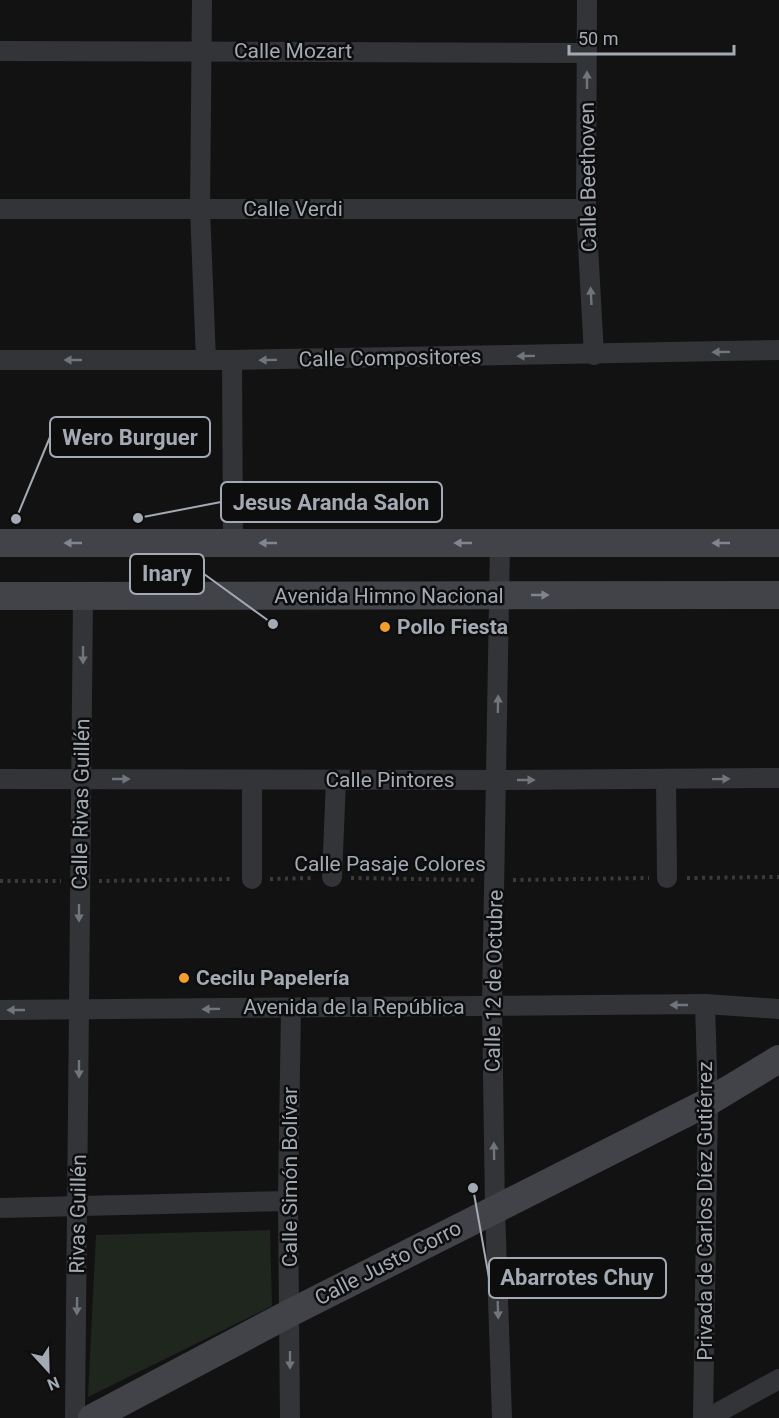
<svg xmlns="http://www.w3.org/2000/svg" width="779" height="1418" font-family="Roboto,sans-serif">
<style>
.green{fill:#1e261e}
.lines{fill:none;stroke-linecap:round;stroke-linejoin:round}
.path{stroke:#393b3f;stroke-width:4;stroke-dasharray:3 4.5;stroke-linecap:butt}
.street{stroke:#333438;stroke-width:20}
.secondary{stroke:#414348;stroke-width:28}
.oneway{fill:#71757c}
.oneway2{fill:#81868e}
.poi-dot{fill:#f39e2a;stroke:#0d0d0e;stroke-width:2}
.labels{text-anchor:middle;stroke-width:5;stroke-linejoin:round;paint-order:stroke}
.street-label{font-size:21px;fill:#a3aab4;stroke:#0d0d0e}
.poi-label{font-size:21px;font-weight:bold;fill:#a3aab4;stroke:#0d0d0e;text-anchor:start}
.leader{fill:none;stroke:#a3aab4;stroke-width:2}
.callout-dot{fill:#a3aab4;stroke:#0d0d0e;stroke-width:2}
.callout{fill:#0d0d0e;stroke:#a3aab4;stroke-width:2}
.callout-label{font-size:22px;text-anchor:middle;font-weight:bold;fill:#a3aab4}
</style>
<rect width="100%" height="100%" fill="#121213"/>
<polygon class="green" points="270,1230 272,1306 88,1397 96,1235"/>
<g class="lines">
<g class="path">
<polyline points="351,878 475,880"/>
<polyline points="687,878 779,877"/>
<polyline points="270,879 313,878"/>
<polyline points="513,880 649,878"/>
<polyline points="0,881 61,881"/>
<polyline points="99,881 232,879"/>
</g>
<g class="street">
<polyline points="202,0 200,209 206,360"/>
<polyline points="587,0 586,209 594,355"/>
<polyline points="0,51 587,53"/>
<polyline points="0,209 586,209"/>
<polyline points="0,360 232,360 779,350"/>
<polyline points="232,360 233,543"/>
<polyline points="500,543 492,1006 495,1209 502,1418"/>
<polyline points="0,779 497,780 779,778"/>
<polyline points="666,780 667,878"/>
<polyline points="332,877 336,780"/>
<polyline points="252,879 252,780"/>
<polyline points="0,1010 705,1004 779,1009"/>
<polyline points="0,1208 288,1201"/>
<polyline points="75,1418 83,596"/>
<polyline points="290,1418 288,1201 291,1007"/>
<polyline points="703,1418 708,1102 705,1004"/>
<polyline points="708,1418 779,1379"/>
</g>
<g class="secondary">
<polyline points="0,543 779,543"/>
<polyline points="0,596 779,595"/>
<polyline points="92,1418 290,1313 708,1102 779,1059"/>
</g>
</g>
<defs><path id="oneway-solid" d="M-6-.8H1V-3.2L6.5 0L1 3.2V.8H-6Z" transform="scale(1.5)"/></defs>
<g class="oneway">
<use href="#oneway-solid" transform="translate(587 80) rotate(-90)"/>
<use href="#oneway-solid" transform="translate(591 296) rotate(-93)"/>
<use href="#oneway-solid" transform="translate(721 352) rotate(179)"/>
<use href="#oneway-solid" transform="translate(526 356) rotate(179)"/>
<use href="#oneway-solid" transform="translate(73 360) rotate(-180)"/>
<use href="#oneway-solid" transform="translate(268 360) rotate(179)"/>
<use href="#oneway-solid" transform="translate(83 655) rotate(90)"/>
<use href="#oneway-solid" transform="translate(498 704) rotate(-89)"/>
<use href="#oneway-solid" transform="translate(121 779)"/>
<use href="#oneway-solid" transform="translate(721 779) rotate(-1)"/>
<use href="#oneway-solid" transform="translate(526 780)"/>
<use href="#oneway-solid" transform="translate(79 913) rotate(90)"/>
<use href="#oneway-solid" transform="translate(679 1005) rotate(180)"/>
<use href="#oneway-solid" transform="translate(211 1009) rotate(179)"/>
<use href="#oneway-solid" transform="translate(16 1010) rotate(-180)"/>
<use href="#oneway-solid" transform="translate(79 1069) rotate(90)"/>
<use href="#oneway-solid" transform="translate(494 1151) rotate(-91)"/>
<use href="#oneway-solid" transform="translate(77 1306) rotate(91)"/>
<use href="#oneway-solid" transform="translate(498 1310) rotate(88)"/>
<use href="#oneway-solid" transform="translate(290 1360) rotate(90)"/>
</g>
<g class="oneway2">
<use href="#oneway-solid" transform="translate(73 543) rotate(180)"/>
<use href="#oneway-solid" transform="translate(268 543) rotate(180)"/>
<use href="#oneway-solid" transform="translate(463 543) rotate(180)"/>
<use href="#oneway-solid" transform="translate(721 543) rotate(180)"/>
<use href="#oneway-solid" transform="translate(540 595)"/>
</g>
<g class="poi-dot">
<circle cx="385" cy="627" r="6"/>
<circle cx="184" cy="978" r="6"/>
</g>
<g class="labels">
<g class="street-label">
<text x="293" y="58">Calle Mozart</text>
<text transform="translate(588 177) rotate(-91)" y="7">Calle Beethoven</text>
<text x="293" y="216">Calle Verdi</text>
<text transform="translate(390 358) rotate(-1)" y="7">Calle Compositores</text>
<text x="389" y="603">Avenida Himno Nacional</text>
<text x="390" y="787">Calle Pintores</text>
<text transform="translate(81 804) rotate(-89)" y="7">Calle Rivas Guillén</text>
<text x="390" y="871">Calle Pasaje Colores</text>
<text transform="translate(494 981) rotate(-89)" y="7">Calle 12 de Octubre</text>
<text x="354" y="1014">Avenida de la República</text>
<text transform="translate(290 1177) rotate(-90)" y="7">Calle Simón Bolívar</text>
<text transform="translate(705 1211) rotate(-90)" y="7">Privada de Carlos Díez Gutiérrez</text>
<text transform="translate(78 1214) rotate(-89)" y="7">Rivas Guillén</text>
<text transform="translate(388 1263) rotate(-27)" y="7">Calle Justo Corro</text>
</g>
<g class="poi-label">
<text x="397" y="634">Pollo Fiesta</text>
<text x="196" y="985">Cecilu Papelería</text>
</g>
</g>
<path class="leader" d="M16 519L50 437M138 518L221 502M273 624L204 574M473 1188L489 1278"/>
<g class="callout-dot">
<circle cx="16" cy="519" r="6"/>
<circle cx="138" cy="518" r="6"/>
<circle cx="273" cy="624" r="6"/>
<circle cx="473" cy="1188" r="6"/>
</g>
<g class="callout">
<rect x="50" y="417" width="160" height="40" rx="6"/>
<rect x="221" y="482" width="221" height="40" rx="6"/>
<rect x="130" y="554" width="74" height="40" rx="6"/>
<rect x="489" y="1258" width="177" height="40" rx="6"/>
</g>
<g class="callout-label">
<text x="130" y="445">Wero Burguer</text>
<text x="331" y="510">Jesus Aranda Salon</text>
<text x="167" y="581">Inary</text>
<text x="577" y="1285">Abarrotes Chuy</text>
</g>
<g transform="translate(48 1370) rotate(158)" stroke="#0d0d0e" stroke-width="4.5" paint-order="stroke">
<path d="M0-4.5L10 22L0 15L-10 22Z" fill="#a3aab4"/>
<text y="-9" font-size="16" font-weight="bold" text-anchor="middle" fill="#a3aab4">N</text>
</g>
<path d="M569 45v9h165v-9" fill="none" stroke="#a3aab4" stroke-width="3"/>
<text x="578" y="45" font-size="18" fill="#a3aab4" stroke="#0d0d0e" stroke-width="4.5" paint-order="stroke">50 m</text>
</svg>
